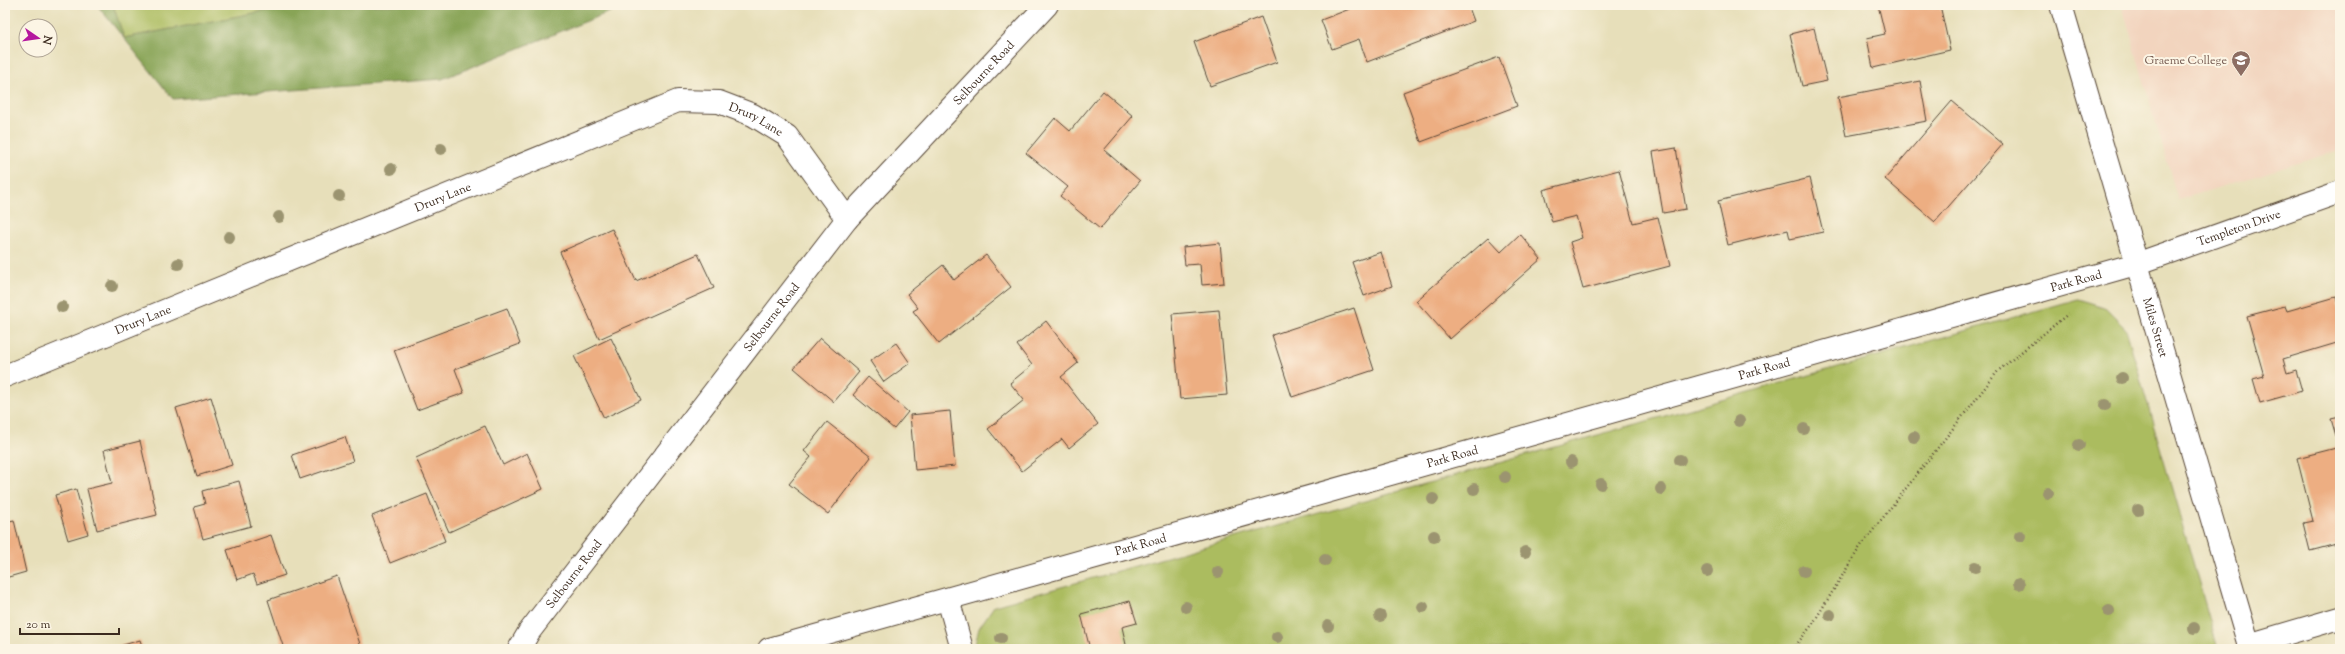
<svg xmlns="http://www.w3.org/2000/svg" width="2345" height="654" font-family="'Sorts Mill Goudy',serif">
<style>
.built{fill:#f2d4be}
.green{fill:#abbc5f;stroke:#73733e}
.forest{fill:#88a456;stroke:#62673a}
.building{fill:#edae82}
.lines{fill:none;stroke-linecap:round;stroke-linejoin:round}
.minor-casing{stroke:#554535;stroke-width:24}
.path{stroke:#554535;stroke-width:2.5;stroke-dasharray:1 3;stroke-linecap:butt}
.minor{stroke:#fff;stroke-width:22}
.tree{fill:#9b946f}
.labels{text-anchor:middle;stroke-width:4;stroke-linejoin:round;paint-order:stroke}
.education-label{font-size:12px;fill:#785e54;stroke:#fcf5e5;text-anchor:end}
.street-label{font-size:12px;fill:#3b2a1e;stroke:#fcf5e5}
</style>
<rect width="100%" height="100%" fill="#fcf5e5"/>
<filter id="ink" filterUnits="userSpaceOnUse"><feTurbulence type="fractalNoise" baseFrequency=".025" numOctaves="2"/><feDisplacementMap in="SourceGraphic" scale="8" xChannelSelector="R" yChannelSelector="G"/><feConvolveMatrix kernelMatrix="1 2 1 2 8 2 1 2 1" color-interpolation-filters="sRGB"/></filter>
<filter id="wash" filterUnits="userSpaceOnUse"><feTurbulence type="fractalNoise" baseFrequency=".012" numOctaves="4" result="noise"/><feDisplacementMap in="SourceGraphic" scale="16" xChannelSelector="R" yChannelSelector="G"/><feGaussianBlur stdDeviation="0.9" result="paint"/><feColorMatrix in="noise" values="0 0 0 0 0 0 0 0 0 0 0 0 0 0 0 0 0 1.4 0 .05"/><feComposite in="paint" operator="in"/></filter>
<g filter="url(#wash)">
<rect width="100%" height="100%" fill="#e7dfba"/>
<polygon class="built" points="2122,5 2340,5 2340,150 2178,200"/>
<g class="green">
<polygon points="113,5 296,5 124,38"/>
<polygon points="2078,299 2104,307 2126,329 2218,649 974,649 979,628 994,606"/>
</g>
<polygon class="forest" points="97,5 113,5 124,38 296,5 627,5 442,79 173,99"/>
<g id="blocks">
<g class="building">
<polygon points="1360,5 1468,5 1474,21 1367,62 1359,39 1332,49 1321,20"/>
<polygon points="1878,5 1940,5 1950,50 1873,68 1867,38 1885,34"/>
<polygon points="1261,17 1277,62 1210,86 1194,42"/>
<polygon points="1814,28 1827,81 1802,86 1790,34"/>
<polygon points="1499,57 1517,106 1421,142 1403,92"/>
<polygon points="1920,81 1927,121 1846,136 1838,97"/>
<polygon points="1103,91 1133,116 1104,150 1140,181 1100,229 1060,196 1068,187 1026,153 1055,118 1070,131"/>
<polygon points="1952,101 2003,144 1935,222 1885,179"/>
<polygon points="1676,148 1686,209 1663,213 1653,152"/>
<polygon points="1619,170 1633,223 1658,217 1670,266 1583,289 1570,242 1582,238 1576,216 1552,222 1543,190"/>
<polygon points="1810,178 1823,232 1790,239 1788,230 1728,245 1718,201"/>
<polygon points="612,229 636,281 698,254 714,288 599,339 560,252"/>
<polygon points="1520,234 1541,259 1450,339 1416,301 1488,238 1501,252"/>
<polygon points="1220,243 1224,283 1202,285 1200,264 1185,265 1183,247"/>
<polygon points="1381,252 1392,286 1364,296 1352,262"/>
<polygon points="986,255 1011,287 939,344 913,311 918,308 907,294 943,265 954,280"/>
<polygon points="2336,297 2340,311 2340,342 2283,359 2287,373 2296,370 2302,391 2260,403 2253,379 2264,376 2247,316 2285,306 2287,311"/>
<polygon points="507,308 520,344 455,369 464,393 417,410 394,350"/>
<polygon points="1354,308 1374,370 1292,397 1272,335"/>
<polygon points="1219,310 1227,395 1180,399 1172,314"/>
<polygon points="1046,321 1078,363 1061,377 1098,424 1069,448 1062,439 1022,471 988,429 1024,400 1010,383 1032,365 1017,345"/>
<polygon points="611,338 641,400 604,418 574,356"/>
<polygon points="820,338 859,372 834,402 794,368"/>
<polygon points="896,343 910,363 884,382 870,361"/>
<polygon points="868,377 908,412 894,429 853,395"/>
<polygon points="211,397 232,465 197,476 176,408"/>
<polygon points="950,411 955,466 915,470 910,415"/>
<polygon points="2340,417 2340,435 2336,436 2331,419"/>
<polygon points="827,422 871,457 828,514 789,484 811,457 804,451"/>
<polygon points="485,426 503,465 527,453 543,489 449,532 416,458"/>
<polygon points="345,437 353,461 300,479 292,455"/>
<polygon points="140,441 157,515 97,530 87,489 112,483 104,450"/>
<polygon points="2340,447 2340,543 2310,551 2303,523 2313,521 2297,458"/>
<polygon points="239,481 251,526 203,539 194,507 205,504 202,491"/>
<polygon points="76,489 88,534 68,540 55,495"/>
<polygon points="427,494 445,541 390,563 372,516"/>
<polygon points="14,520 26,572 5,578 5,522"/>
<polygon points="271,535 285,575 257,584 253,574 237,580 227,550"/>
<polygon points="337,576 360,644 346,649 284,649 268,600"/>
<polygon points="1130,601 1137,623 1122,627 1127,649 1090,649 1081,614"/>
<polygon points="140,640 143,649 110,649"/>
</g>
</g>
</g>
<g filter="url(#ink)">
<use href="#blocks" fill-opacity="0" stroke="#554535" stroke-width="1"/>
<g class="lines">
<g class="minor-casing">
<g id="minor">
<path id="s1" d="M2061 5 2250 649"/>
<path id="s2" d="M5 376 678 101 719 102 753 115 787 136 847 219"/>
<polyline points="948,599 962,649"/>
<polyline points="2248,645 2340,618"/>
<path id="s3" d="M519 649 529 632 847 219 1047 5"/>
<path id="s4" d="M769 649 2136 264 2340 192"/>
</g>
</g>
<polyline class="path" points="1793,649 1812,625 1860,547 1998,371 2068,314"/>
<use href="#minor" class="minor"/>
</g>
<g class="tree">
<circle cx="441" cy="149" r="6"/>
<circle cx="391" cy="169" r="6"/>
<circle cx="339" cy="196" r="6"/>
<circle cx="279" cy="217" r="6"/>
<circle cx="229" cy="237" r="6"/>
<circle cx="178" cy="264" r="6"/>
<circle cx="112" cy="286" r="6"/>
<circle cx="62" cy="307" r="6"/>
<circle cx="2122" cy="378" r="6"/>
<circle cx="2105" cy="405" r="6"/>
<circle cx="1739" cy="421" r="6"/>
<circle cx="1804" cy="429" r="6"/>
<circle cx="1914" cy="437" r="6"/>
<circle cx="2079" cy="445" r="6"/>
<circle cx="1680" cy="460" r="6"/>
<circle cx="1571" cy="462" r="6"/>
<circle cx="1505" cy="477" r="6"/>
<circle cx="1601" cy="484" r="6"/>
<circle cx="1474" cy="489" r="6"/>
<circle cx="1661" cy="489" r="6"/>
<circle cx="2048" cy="493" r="6"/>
<circle cx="1433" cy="499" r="6"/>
<circle cx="2138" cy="510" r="6"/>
<circle cx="1434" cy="536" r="6"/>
<circle cx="2020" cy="536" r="6"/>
<circle cx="1525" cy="552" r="6"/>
<circle cx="1325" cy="560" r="6"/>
<circle cx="1975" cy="567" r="6"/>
<circle cx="1707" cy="571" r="6"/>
<circle cx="1804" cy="571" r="6"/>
<circle cx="1218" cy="572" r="6"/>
<circle cx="2019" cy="584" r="6"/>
<circle cx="1186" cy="607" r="6"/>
<circle cx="1423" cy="607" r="6"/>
<circle cx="2109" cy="611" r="6"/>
<circle cx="1830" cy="615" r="6"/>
<circle cx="1380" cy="616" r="6"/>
<circle cx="1328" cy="626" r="6"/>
<circle cx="2194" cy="628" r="6"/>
<circle cx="1277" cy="637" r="6"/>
<circle cx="1001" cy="638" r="6"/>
</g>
</g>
<defs>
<g id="school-pin" transform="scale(1)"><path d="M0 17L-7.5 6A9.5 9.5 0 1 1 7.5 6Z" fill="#8d6e63" stroke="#fcf5e5"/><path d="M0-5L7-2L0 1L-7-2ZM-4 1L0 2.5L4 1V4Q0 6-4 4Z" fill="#fff"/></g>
</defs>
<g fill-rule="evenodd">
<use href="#school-pin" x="2241" y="60"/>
</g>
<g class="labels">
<g class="education-label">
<text x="2227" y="64">Graeme College</text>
</g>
<g class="street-label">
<text dy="4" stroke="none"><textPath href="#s3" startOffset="741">Selbourne Road</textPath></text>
<text dy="4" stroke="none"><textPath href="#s2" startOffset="809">Drury Lane</textPath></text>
<text dy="4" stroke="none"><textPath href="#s2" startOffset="473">Drury Lane</textPath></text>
<text dy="4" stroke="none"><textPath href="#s4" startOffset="1529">Templeton Drive</textPath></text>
<text dy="4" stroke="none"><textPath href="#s4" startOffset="1358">Park Road</textPath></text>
<text dy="4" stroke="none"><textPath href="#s3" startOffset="417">Selbourne Road</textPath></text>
<text dy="4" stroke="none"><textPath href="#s2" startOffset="149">Drury Lane</textPath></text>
<text dy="4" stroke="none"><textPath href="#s1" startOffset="336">Miles Street</textPath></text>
<text dy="4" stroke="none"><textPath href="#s4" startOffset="1034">Park Road</textPath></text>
<text dy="4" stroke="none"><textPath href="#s4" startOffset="710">Park Road</textPath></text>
<text dy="4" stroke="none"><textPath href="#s4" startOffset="386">Park Road</textPath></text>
<text dy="4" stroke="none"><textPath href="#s3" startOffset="93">Selbourne Road</textPath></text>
</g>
</g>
<rect width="2345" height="654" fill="none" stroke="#fcf5e5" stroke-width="20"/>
<g transform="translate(38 38) rotate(103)"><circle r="19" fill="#fcf5e5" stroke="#afa495"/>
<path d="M0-3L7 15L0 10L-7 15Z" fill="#b5179e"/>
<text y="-6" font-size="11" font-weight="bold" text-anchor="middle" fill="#3b2a1e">N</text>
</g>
<path d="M20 628v6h99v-6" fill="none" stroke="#3b2a1e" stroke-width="2"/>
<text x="26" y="628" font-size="12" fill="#3b2a1e" stroke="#fcf5e5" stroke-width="3" paint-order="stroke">20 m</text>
</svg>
